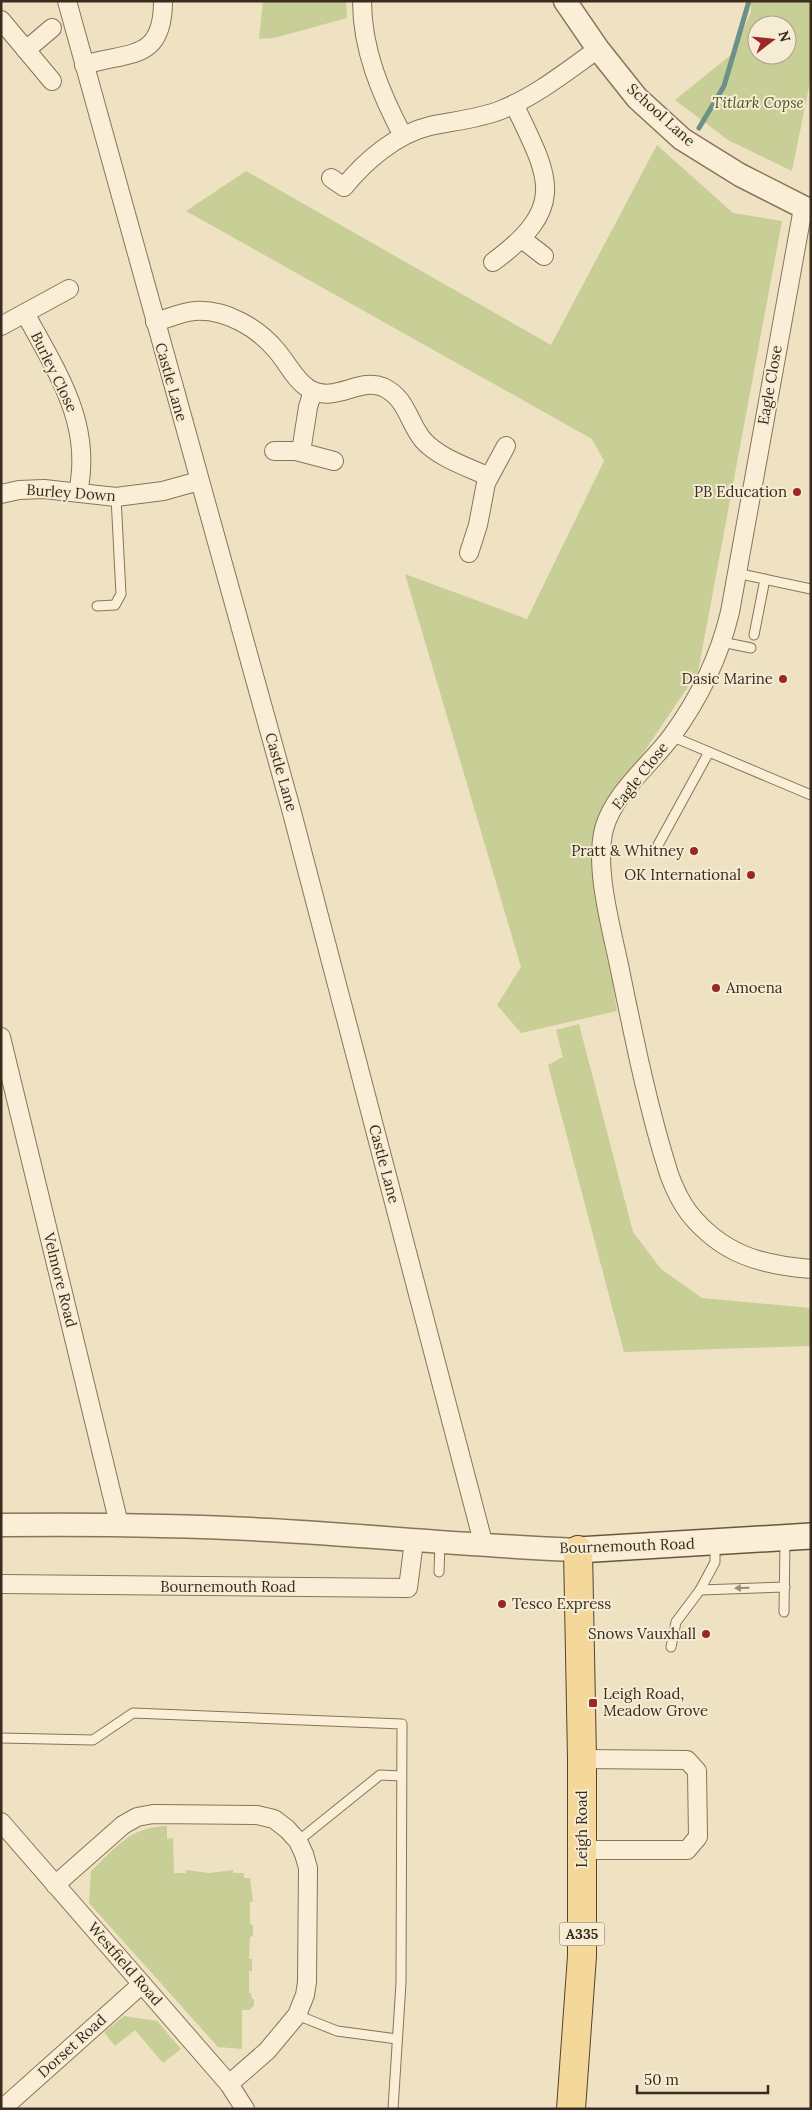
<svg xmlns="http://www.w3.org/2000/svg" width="812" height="2110" font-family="Lora,serif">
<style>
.green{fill:#c7ce96;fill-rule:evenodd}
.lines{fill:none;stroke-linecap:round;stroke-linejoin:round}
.stream{stroke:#6c9188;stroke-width:5}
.service-casing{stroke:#8a7359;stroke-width:11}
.minor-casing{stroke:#8a7359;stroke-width:20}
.tertiary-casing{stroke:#8a7359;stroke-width:25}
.secondary-casing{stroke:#6c543c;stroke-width:28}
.primary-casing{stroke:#58412d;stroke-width:30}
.service{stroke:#faefd6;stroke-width:9}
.minor{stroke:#faefd6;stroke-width:18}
.tertiary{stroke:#faefd6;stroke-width:22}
.secondary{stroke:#faefd6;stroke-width:25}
.primary{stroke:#f4d89a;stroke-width:28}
.oneway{fill:#9a8d7a}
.poi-dot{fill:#9b2727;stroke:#f6ecd3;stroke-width:2}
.labels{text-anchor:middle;stroke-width:4;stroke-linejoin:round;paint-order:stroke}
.shield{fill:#f6ecd3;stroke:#726554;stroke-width:1}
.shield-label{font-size:14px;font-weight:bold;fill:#3a2b1e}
.park-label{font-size:15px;font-style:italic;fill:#495724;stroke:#f6ecd3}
.street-label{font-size:15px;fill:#3a2b1e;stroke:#f6ecd3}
.poi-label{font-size:15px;fill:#3a2b1e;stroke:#f6ecd3;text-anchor:end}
</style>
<rect width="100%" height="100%" fill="#efe2c3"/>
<g class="green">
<polygon points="263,1 346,1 347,18 274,38 259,39"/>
<path d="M751 1H811V77L792 171 728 140 675 100 732 54 751 12ZM757 25H787V55H757Z"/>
<polygon points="657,145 733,213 782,221 698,672 631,771 594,860 617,1011 521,1033 497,1005 521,967 405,574 527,619 604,461 592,439 186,211 246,171 551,345"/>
<polygon points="579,1024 633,1232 661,1269 702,1298 811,1308 811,1346 624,1352 548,1065 563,1057 556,1030"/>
<path d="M167 1826V1839L173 1838 174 1873H186V1870L209 1873 233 1870V1873H244V1878H250L253 1902H250V1924L253 1925V1936L250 1937 249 1959H252V1971H249V1993H251L252 1999H254V2006L249 2010H242V2049L218 2047 89 1903 91 1871C118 1846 128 1828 167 1826Z"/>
<polygon points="124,2016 157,2021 181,2049 163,2063 135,2030 115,2046 104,2032"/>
</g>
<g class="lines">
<polyline class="stream" points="699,128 724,86 749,1"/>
<g class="service-casing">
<g id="service">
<polyline points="736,573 811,589"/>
<polyline points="97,606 115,605 121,594 116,497"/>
<polyline points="754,635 765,579"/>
<polyline points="722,642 751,648"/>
<polyline points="671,736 811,795"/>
<polyline points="658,845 709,752"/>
<polyline points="439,1572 440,1543"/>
<polyline points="700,1590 785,1587"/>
<polyline points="784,1612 785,1540"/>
<polyline points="671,1647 676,1622 700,1590 715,1562 715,1542"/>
<polyline points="1,1738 93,1740 133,1713 402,1724 401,1983 393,2109"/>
<polyline points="298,1841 380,1775 401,1776"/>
<polyline points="297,2015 337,2031 397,2039"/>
</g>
</g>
<g class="minor-casing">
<g id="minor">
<polyline points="67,1 291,809 484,1546"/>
<path d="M362 1C362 50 381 94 403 136"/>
<polyline points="1,20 52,81"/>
<polyline points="26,50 52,28"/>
<path d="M84 65C129 51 163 62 163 1"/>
<path d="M331 178 344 187C365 161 396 134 430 126 453 121 478 119 501 110 536 96 567 71 598 49"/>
<path d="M803 208 730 612C719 658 699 699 671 737 649 766 614 793 604 829 594 869 612 930 620 970 634 1038 648 1108 669 1174 674 1188 680 1201 689 1213 722 1254 760 1265 811 1269"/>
<polyline points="522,239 544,256"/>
<path d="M493 262C569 206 549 177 514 104"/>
<path d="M25 313C56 371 93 423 78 492"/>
<path d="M155 322C167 319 181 312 195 311 226 309 258 328 277 351 288 364 295 380 309 389 335 404 359 377 383 387 407 398 408 422 423 440 439 458 468 467 489 477"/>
<polyline points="1,326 69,289"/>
<polyline points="274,451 296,451 334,461"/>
<polyline points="301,452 308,407 313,391"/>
<polyline points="1,494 19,490 44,489 116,497 163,491 199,481"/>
<polyline points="469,553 478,525 486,483 506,446"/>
<polyline points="1,1037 119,1524"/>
<polyline points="1,1584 408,1588 414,1541"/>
<polyline points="1,1822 229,2084 245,2109"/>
<polyline points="582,1850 687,1850 698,1837 697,1771 687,1760 582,1759"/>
<polyline points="55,1885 123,1825 137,1817 153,1814 257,1815 274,1819 287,1829 298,1841 304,1854 308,1868 307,1982 305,1995 297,2015 267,2051 229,2084"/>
<polyline points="2,2109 142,1984"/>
</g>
</g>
<g class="tertiary-casing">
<g id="tertiary">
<polyline points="565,1 598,49 637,98 682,139 740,175 811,211"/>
<path d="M1 1525C91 1524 180 1525 269 1530 373 1536 475 1546 578 1550"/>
</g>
</g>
<g class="secondary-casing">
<polyline id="secondary" points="578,1550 811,1536"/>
</g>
<g class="primary-casing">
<polyline id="primary" points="571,2109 582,1956 582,1759 578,1550"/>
</g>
<use href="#service" class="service"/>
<use href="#minor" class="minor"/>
<use href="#tertiary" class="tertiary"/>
<use href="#secondary" class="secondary"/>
<use href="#primary" class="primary"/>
</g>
<defs><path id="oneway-solid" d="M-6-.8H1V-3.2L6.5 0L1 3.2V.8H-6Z" transform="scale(1.25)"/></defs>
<use class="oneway" href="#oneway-solid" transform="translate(742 1588) rotate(178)"/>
<g class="poi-dot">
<circle cx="797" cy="492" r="5"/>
<circle cx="783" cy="679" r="5"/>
<circle cx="694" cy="851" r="5"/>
<circle cx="751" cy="875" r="5"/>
<circle cx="716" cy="988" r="5"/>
<circle cx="502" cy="1604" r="5"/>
<circle cx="706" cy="1634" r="5"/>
<rect x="588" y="1698" width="10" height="10" rx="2.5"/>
</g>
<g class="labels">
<rect class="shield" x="559.5" y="1922.5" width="45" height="23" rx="4"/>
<g class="shield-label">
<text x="582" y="1939">A335</text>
</g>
<g class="park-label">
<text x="758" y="108">Titlark Copse</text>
</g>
<g class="street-label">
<text transform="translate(661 115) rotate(42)" y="5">School Lane</text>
<text transform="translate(54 372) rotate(64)" y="5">Burley Close</text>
<text transform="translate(171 382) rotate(74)" y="5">Castle Lane</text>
<text transform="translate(770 385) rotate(-80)" y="5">Eagle Close</text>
<text transform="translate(71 493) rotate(4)" y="5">Burley Down</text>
<text transform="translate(281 772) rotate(74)" y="5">Castle Lane</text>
<text transform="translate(640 776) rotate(-52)" y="5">Eagle Close</text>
<text transform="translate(384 1164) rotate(75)" y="5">Castle Lane</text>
<text transform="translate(60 1280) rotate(76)" y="5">Velmore Road</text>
<text transform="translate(627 1546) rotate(-2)" y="5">Bournemouth Road</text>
<text x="228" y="1592">Bournemouth Road</text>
<text transform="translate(582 1829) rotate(-90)" y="5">Leigh Road</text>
<text transform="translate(125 1964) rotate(49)" y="5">Westfield Road</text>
<text transform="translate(72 2046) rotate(-42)" y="5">Dorset Road</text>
</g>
<g class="poi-label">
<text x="787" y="497">PB Education</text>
<text x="773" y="684">Dasic Marine</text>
<text x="684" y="856">Pratt &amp; Whitney</text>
<text x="741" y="880">OK International</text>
<text x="726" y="993" text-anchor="start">Amoena</text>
<text x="512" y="1609" text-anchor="start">Tesco Express</text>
<text x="696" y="1639">Snows Vauxhall</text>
<text x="603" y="1699" text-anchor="start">Leigh Road,<tspan x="603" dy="17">Meadow Grove</tspan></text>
</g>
</g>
<rect width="812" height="2110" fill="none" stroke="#3a2b1e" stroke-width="5"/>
<g transform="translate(772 40) rotate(74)"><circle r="24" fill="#f6ecd3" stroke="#ab9f8b"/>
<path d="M0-4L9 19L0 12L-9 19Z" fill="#9b2727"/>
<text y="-8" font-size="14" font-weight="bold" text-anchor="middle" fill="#3a2b1e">N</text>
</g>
<path d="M637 2085v8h131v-8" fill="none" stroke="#3a2b1e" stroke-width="2.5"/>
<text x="644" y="2085" font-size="15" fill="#3a2b1e" stroke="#f6ecd3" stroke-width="4" paint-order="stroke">50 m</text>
</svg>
